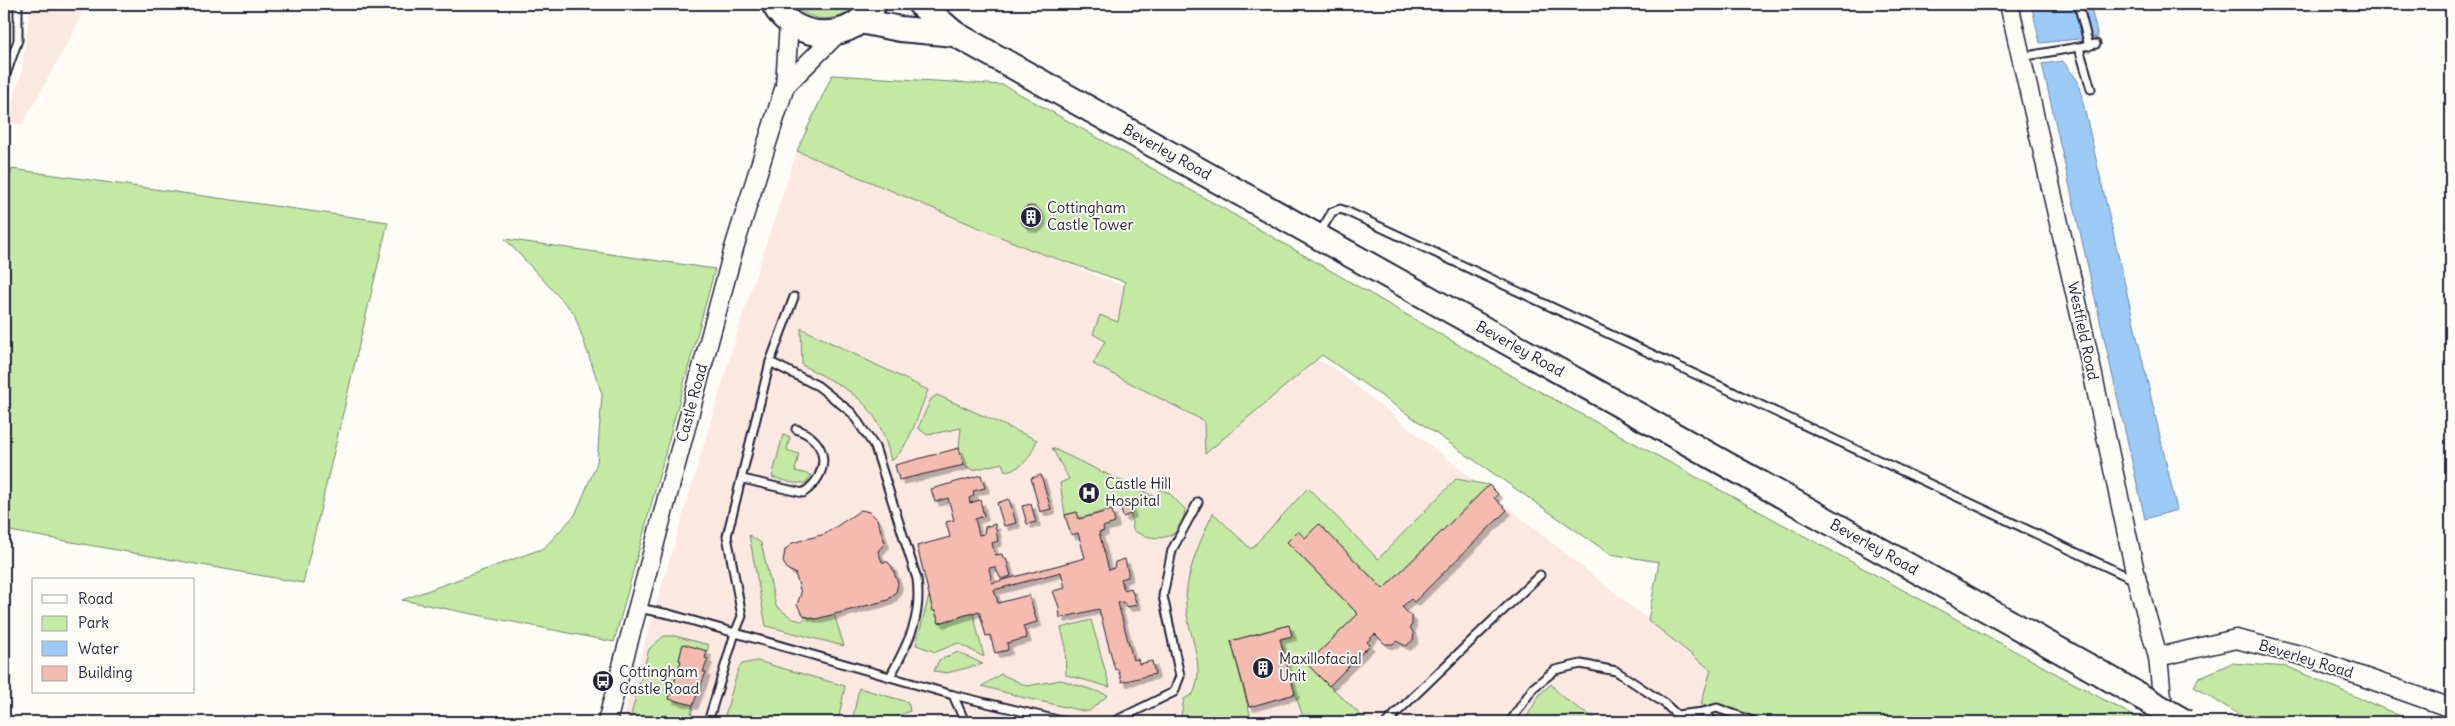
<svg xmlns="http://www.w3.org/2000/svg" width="2455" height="726" font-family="Delius,sans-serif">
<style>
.built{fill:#fbe8e1}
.green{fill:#c3e9a3;stroke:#72866f}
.water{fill:#9bcaf6;stroke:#6b87ab}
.building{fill:#f5bbae;stroke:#22223b;filter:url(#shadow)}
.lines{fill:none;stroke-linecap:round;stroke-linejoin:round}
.service-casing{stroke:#22223b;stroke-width:11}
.tertiary-casing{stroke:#22223b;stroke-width:21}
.trunk-casing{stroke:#22223b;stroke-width:28}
.service{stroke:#fdfcf7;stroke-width:7}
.tertiary{stroke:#fdfcf7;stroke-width:18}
.trunk{stroke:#fdfcf7;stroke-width:24}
.trunk-bridge-casing{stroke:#22223b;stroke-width:28;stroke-linecap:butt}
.trunk-bridge{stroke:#fdfcf7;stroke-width:24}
.labels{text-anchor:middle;stroke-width:4;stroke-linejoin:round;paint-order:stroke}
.street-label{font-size:15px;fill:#22223b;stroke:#fdfcf7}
.poi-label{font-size:15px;fill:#22223b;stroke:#fdfcf7;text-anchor:start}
</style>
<defs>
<filter id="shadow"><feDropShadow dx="4.5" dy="4.5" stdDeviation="0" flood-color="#0004"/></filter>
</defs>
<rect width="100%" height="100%" fill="#fdfcf7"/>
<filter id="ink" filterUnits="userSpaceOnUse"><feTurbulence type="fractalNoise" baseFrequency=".02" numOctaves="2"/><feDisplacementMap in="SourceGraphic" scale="10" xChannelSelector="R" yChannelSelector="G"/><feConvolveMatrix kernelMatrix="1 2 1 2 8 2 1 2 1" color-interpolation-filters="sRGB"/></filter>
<g filter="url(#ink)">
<g class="built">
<polygon points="31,4 86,4 72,35 22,125 6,121 21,75"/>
<polygon points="797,151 1034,251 1331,366 1711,670 1846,722 621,722 740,324"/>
</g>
<g class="green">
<path d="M792 4H858C839 24 811 23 792 4Z"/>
<polygon points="832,75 1004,85 1219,206 1528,385 2141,720 2141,722 1747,722 1701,704 1711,670 1648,620 1659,562 1610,554 1322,355 1205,454 1204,421 1093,364 1105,341 1093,334 1100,315 1118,322 1125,282 1034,251 797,151"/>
<polygon points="12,169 388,222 303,583 4,530 4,207"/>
<polygon points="505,239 715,269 614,642 402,600 544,548 575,515 597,463 602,394 574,313"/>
<path d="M801 328 928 390C920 409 908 451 891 461 878 401 852 391 802 365Z"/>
<path d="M937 395 1037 440C1030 457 1025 468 1005 471L1002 463 973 470 964 465 959 448 961 428 927 435 918 428 931 399Z"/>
<polygon points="783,435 790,437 787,450 799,454 795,471 811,475 806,483 793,483 772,477"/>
<path d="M1052 448 1155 497 1160 489 1169 493 1185 509C1184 516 1183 523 1178 529 1169 542 1145 539 1133 530L1129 503 1079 519 1077 512 1065 515 1060 483 1069 479Z"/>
<path d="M1456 479 1489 485 1383 589 1319 525 1305 538 1287 542 1358 614 1307 664 1366 720 1364 722H1305L1295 694 1280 639 1292 636 1288 625 1231 641 1252 722H1180L1184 699 1193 694C1208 663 1184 629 1186 597 1188 567 1201 540 1213 513L1251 549 1308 488 1378 559Z"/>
<polygon points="749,535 761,543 776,606 793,619 802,621 806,617 814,619 834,614 844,646 766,626"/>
<polygon points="929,596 939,623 973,613 984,657 958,643 936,652 916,645"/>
<polygon points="1091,620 1110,687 1066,675 1065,643 1061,628"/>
<polygon points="664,636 675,636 709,645 707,651 683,645 679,660 681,661 669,698 693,705 690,722 668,716 667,722 629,722 649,649"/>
<polygon points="958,652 983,664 947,673 934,671 939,660"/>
<polygon points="757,661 845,686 838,722 723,722 738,670 742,664"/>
<polygon points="2232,663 2288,667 2414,722 2251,722 2194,687 2198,678"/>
<polygon points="1001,674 1027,686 1061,680 1108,695 1089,711 1083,711 1021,697 982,686"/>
<path d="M1551 684C1568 706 1581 707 1600 722H1524L1540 694Z"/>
<polygon points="859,688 908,702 910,711 895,717 897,722 852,722"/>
</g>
<g class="water">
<polygon points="2031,4 2090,4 2098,37 2040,43"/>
<polygon points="2063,61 2078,81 2177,510 2145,519 2042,64"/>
</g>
<g class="building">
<circle cx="1031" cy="217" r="11"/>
<polygon points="959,448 964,465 899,480 895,465"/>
<polygon points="981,475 985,488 973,491 974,496 969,498 970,503 980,500 984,516 975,519 979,535 984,534 985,527 995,524 998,541 992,543 995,555 1002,554 1003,558 1006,558 1011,576 1001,579 995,567 989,568 992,583 1085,558 1078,533 1071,535 1065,515 1077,512 1079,519 1112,510 1115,523 1103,527 1104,531 1099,532 1109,570 1114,568 1115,562 1125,559 1128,572 1128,577 1121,579 1124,590 1131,588 1137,605 1127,607 1123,602 1118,603 1133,660 1138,659 1139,664 1152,661 1155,674 1122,682 1118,669 1115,670 1099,609 1060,618 1059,607 1053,591 1065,588 1061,572 994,590 998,603 1029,595 1037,622 1023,626 1027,638 1007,643 1008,650 995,653 990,635 986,636 979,611 939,623 935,611 933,611 917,546 950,537 946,522 954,520 948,498 935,502 931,489"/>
<polygon points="1041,475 1051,509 1040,512 1031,478"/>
<polygon points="1489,485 1498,494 1494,498 1507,510 1414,602 1411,599 1402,607 1412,617 1412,625 1410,627 1414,634 1413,640 1406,646 1396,641 1393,644 1385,644 1375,634 1367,642 1370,645 1329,686 1307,664 1358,614 1287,542 1298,531 1305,538 1319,524 1383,589"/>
<polygon points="1009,499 1016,523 1004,526 997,503"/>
<polygon points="1129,503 1132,513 1123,517 1120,506"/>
<polygon points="1031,504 1036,522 1027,524 1022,506"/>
<polygon points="861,510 870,512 877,519 885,543 878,551 882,562 888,562 892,567 898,583 896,592 888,600 816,619 804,616 797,605 801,593 795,573 788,570 783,562 785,550 792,543 825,534"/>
<polygon points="1289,625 1292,636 1280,639 1295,694 1249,707 1231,641"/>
<polygon points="683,644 707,651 705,658 708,659 703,672 706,672 693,705 669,699 681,661 679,660"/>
<polygon points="668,716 690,722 667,722"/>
</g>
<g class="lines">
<g class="service-casing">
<g id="service">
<polyline points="2079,7 2089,46"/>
<polyline points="2079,48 2091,89"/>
<polyline points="2021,57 2096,44"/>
<polyline points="4,80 18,40 18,4"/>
<polyline points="1319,234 1332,212 1340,209 1346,211 2135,580"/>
<path d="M770 362 818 386 852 413 862 428 875 447 917 579C922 619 908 643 890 677"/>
<path d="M743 479 803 493C831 474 830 441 796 429"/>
<polyline points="638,608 669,614 953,695 1066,722"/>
<polyline points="953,695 965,722"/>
<polyline points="1703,712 1717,708 1755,722"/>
<polyline points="1677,715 1703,712 1714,722"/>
<polyline points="708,722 735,633 742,616 727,536 770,362 794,297"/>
<polyline points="1113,722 1174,692 1180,676 1163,596 1172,550 1198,502"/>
<polyline points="1387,722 1540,575"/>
<polyline points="1510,722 1533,688 1555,670 1581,664 1616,671 1664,703 1677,715 1680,722"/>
</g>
</g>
<g class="tertiary-casing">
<g id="tertiary">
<polyline points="2009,4 2080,315 2137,581 2158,657 2164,717"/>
<polyline points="785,86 839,32"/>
<polyline points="2158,657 2236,639 2304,656 2451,708"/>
<polyline points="607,722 734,248 785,86 789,22"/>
</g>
</g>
<g class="trunk-casing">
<g id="trunk">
<path d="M774 4C794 43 854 43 874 4"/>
<polyline points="920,4 955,34 2086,665"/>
<polyline points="860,21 900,29 955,34"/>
</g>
</g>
<use href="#service" class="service"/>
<use href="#tertiary" class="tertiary"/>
<use href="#trunk" class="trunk"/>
<g class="trunk-bridge-casing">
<polyline id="trunk-bridge" points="2086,665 2185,722"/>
</g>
<use href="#trunk-bridge" class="trunk-bridge"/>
</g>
</g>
<defs>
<g id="building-disc" transform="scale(1.125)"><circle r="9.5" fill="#22223b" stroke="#fdfcf7"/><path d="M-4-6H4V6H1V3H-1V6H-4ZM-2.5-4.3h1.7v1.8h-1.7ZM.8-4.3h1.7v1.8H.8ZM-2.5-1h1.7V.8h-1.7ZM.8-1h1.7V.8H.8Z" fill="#fff"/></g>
<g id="hospital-disc" transform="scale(1.125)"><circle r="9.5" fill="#22223b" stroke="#fdfcf7"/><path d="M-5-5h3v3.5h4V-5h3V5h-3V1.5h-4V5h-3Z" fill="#fff"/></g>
<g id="bus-disc" transform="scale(1.125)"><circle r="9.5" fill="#22223b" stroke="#fdfcf7"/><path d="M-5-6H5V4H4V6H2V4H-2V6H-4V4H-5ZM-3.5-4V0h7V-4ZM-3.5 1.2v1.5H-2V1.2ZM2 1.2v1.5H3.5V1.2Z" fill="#fff"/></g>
</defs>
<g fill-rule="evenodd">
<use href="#building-disc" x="1031" y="217"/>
<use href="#hospital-disc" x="1089" y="493"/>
<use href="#building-disc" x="1263" y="668"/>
<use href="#bus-disc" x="603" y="681"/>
</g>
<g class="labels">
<g class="street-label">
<text transform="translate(1167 152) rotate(29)" y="5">Beverley Road</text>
<text transform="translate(2083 331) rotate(78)" y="5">Westfield Road</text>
<text transform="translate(1520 349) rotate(29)" y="5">Beverley Road</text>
<text transform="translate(692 403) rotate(-75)" y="5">Castle Road</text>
<text transform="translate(1874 547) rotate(29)" y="5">Beverley Road</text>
<text transform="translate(2306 659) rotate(17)" y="5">Beverley Road</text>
</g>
<g class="poi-label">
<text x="1047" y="213">Cottingham<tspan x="1047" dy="17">Castle Tower</tspan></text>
<text x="1105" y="489">Castle Hill<tspan x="1105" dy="17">Hospital</tspan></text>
<text x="1279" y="664">Maxillofacial<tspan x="1279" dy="17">Unit</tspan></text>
<text x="619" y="677">Cottingham<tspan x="619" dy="17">Castle Road</tspan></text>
</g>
</g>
<rect width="2455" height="726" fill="none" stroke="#fdfcf7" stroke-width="20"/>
<rect x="10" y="10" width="2435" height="706" fill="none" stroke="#22223b" stroke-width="2" filter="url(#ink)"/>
<rect x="32" y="578" width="162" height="115" fill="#fdfcf7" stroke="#a5a5ac"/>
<rect x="42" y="595" width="25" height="8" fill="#fdfcf7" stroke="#a5a5ac"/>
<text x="78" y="604" font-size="15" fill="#22223b">Road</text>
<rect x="42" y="616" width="25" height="15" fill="#c3e9a3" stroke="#a5a5ac"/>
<text x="78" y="628" font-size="15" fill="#22223b">Park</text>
<rect x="42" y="641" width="25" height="15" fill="#9bcaf6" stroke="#a5a5ac"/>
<text x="78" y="654" font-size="15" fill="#22223b">Water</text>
<rect x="42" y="666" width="25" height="15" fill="#f5bbae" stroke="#a5a5ac"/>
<text x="78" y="678" font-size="15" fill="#22223b">Building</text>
</svg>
